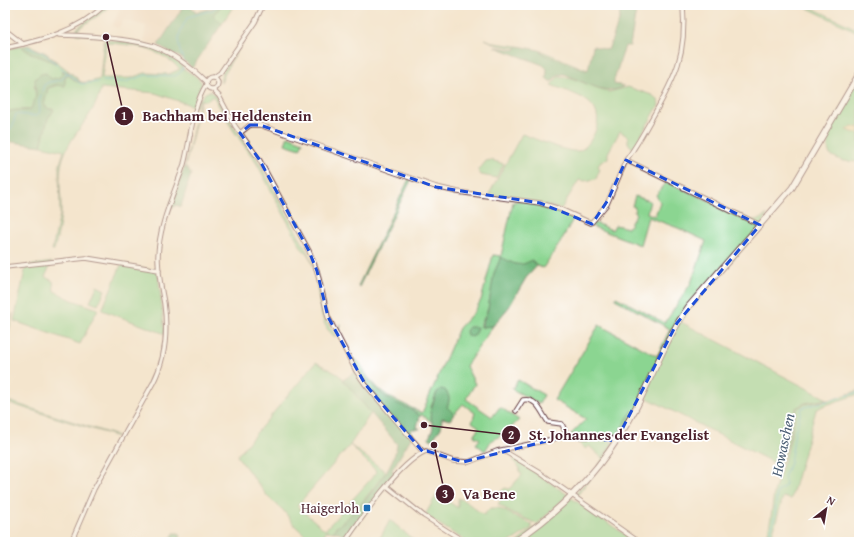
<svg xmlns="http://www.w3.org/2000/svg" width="864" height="547" font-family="'Gentium Book Plus',serif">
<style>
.built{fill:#efd6bc}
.green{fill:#8bd591;stroke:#6a7a5e;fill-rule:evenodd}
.forest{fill:#70b67b;stroke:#5d6a53}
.sand{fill:#eeda9e;stroke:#9c7c64}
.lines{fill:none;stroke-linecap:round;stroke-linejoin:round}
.stream{stroke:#4ba9ca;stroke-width:1}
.street-casing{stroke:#643d43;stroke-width:5.5}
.secondary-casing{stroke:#643d43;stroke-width:7}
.street{stroke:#fff;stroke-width:3.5}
.secondary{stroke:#fff;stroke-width:5}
.marked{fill:none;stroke:#1d4ed8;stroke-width:3;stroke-dasharray:8 5;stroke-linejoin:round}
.poi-dot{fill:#1f6fb2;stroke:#fff;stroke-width:1.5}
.labels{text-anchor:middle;stroke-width:3.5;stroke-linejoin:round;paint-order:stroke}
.poi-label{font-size:14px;fill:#4a1f2b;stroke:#fff;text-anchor:end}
.water-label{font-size:15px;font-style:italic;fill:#4a5d73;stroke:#fff}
.leader{fill:none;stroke:#4a1f2b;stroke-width:1.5}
.callout-dot{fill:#4a1f2b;stroke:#fff;stroke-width:1.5}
.mark-label{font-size:12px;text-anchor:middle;font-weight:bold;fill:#fff}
.callout-label{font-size:15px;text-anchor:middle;font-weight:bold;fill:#4a1f2b;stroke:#fff;stroke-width:3.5;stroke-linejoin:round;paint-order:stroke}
</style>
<rect width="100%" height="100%" fill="#fff"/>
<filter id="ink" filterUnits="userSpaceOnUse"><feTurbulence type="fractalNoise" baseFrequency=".025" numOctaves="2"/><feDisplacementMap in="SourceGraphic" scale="8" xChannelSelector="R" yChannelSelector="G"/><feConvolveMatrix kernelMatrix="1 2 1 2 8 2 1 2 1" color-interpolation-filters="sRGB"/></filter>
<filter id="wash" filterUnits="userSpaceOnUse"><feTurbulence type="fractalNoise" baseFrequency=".012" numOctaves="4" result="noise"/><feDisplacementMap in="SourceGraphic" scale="16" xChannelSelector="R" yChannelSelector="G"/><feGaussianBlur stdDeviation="0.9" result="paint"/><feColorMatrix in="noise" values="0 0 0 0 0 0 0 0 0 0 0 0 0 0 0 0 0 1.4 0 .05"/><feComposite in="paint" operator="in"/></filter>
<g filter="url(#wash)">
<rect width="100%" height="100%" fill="#f4e5cd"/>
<polygon class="built" points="122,5 179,5 183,7 158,45 144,42 146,26 124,20 118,28 112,26"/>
<g class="green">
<polygon points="107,5 111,5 99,15 79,28 78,31 82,34 115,38 77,34 77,28"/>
<polygon points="222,5 234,5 222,24 213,15"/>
<path d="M265 5H267C254 30 229 58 221 83V77L223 71 253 28Z"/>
<polygon points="801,5 806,5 859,30 859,33"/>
<polygon points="485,39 495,43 518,46 516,48 497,45"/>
<path d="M104 40C139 42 154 45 182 65V68C206 82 205 81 196 107L155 93 101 88C96 115 71 133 63 158 57 176 62 196 61 214 60 226 57 238 54 250H52L60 214 59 167 64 151 41 146 48 118 53 112V109H49L44 105 48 88 58 85 66 76 68 75C80 85 86 83 100 79ZM106 43C132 44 161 49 180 69L169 74 145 73 130 78H102Z"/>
<path d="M21 46C30 55 43 57 55 63L56 61 70 72 62 71 61 77 34 85 36 96 31 109 9 111 5 115V50Z"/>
<path d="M539 50 588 70 586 71C574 67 547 60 539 50Z"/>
<path d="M559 76 571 78 609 92 628 87 652 95 658 100 659 105 633 149 628 143V137L620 131 608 153V158L601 162 598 166 600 169 596 179 585 181 579 180 561 209 551 206 489 194 522 134C534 138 568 153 578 151 586 149 591 140 594 134 609 101 573 94 551 85Z"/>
<path d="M859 77V162L843 161 830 155C826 147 829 136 830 128Z"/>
<path d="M210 91 215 95 233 126 257 159 307 251 315 268 326 321 336 336 335 337C329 332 325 327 323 319 315 301 320 261 302 249L257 164 233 130 213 96 207 101 201 100 185 166 200 100 205 93Z"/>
<polygon points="288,136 303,142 300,149 285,144"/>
<polygon points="491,160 504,164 496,178 481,175 478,171 486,161"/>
<polygon points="409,179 411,180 359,287 358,286"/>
<path d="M667 182 752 220 761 219 767 214 762 227 692 306 681 322 827 399 805 403 796 408 787 446 780 466 645 397 622 438 576 497V494L595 471 633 410 616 437 570 435 586 419 554 400 599 325 657 356 670 329 615 299 616 297 665 323 691 283 706 241 678 228 648 217 640 245 573 219 560 243 543 268 537 266 534 262 523 266 515 264 490 298 488 309 481 324V327L493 326 466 366 475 384 466 399 492 417 500 407 519 420 504 434 491 441 485 451 476 444 480 439 474 436 479 427 472 422 475 413 463 404 454 414 447 407 449 400 437 392 431 407 432 422 422 415 420 416C414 410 407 409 400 406 383 396 371 385 360 368L355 367 337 332 341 324 339 334 352 358 360 363 368 377 379 389 391 398 422 413 459 328 474 312 481 300 493 255 501 256 513 202C532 196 567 214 585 222 588 224 590 222 594 223 600 224 606 228 612 230L615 225 628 228 636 214 634 212 635 207 632 206 635 196 650 201 647 213 655 216 660 202 656 195Z"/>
<polygon points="52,262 45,277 53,281 54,291 72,300 98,309 80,344 14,321 26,266"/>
<polygon points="121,265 155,270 158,273 165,334 102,310"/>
<polygon points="97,286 105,290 98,305 90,302"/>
<polygon points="13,313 7,340 5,359 5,331"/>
<path d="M316 362 339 375 365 404 371 413 350 445 386 472C370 492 355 514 334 529L333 532 326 531 321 542H313L295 526 283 510 268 497 237 456ZM350 445 377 472 325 530 297 506Z"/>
<polygon points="518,380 544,395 539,404 512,389"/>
<polygon points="859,390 859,394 823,406 816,410 791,499 783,497 772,536 785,542 766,542 771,517 774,492 787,452 797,408 805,404 834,399"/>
<polygon points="5,400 118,436 118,437 5,402"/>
<polygon points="571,437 610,440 612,444 602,458 589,446 586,449"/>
<polygon points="515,458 568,495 537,524 510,512 498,504 505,494 501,491 505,488 509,489 522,475 519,471 520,468 513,461"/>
<path d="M437 494 458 508V498C469 502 474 509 484 515L490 508H499L531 524 532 528 510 542H467L425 515Z"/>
<polygon points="571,498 573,499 636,542 517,542"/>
<polygon points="390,520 416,542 366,542 370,536 375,539 380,538"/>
</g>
<g class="forest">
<polygon points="188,5 195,10 195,13 222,5 213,15 222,24 192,68 181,58 158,45 183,7"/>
<path d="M619 5H637L630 46H625L614 80V84L624 86C608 98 581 80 564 74L558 75 551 82 546 78 547 69 543 65 495 47 515 50 518 46 539 50 543 54 586 71 588 70 593 46 608 50 620 18Z"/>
<path d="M29 45 46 53 56 61 55 63C43 57 30 55 21 46Z"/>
<path d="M62 71 70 72 81 82H77L68 75 65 76V86L55 85 48 88 44 105 49 109 54 110 48 118 41 146 5 141V115C13 106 21 113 31 109L36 96 35 79 41 74 46 73 51 79 61 77Z"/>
<polygon points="185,166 191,174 181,207 176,205 173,208 169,207"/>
<path d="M501 257C515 264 518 268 532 260L537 266 526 278 509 307 493 326 481 327 488 309 494 273Z"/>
<polygon points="469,327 477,327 475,335 472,337 467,335 466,331"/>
<path d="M355 367 360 368C369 381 378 393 392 401 401 406 413 409 420 416L417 427 420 429H411V438L392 470 395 475 346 538 338 532H333L334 529C355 514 395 470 397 444L343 380 355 372Z"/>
<path d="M441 389 445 390C450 396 450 400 447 407L454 414 450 420 442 418 441 428 432 440 429 438 433 428 430 412 437 392Z"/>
<polygon points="174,533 179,533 181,542 169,542"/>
</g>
<polygon class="sand" points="852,126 859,128 859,134 846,130"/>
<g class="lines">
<g class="stream">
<polyline points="27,47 42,52 81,84 99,82"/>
<path d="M184 61C175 43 178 33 188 17L212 10 219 5"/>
<polyline points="103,81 125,82 146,75 175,76 180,73 184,66"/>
<polyline points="5,130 9,131 13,125 16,114 36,116 40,112 39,101 44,85 49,82 61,80 67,73 70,74"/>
<polyline points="768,542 775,515 777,493 780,489 783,488 786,484 784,477 790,463 795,432 802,408 859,392"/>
</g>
</g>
</g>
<g filter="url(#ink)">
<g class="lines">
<g class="street-casing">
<g id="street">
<polyline points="5,30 23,44"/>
<path d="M59 35C80 35 134 39 153 46 172 53 192 68 206 82"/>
<path d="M5 48C43 40 76 32 105 5"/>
<circle cx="212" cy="83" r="6"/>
<polyline points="214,77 220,73 255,22 263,5"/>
<polyline points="213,90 219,96 235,126 259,159 309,251 317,271 328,317 356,371 365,384 423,452"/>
<polyline points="240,133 250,125 260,125 436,187 458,192 540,203 560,209 591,223 607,204 626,160 760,225"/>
<path d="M626 160C636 147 644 132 652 118 676 76 687 54 683 5"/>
<polyline points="5,267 86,258 159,270"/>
<path d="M516 411 523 400C537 397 542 414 548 422L562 424 567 436"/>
<polyline points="504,451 539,472 639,542"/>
<polyline points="388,487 424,516 465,542"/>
<path d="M71 542 94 489 153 383C166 358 168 331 164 303 161 288 158 273 158 257 159 223 174 195 184 164 191 138 192 107 206 85"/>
<path d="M345 542C362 517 399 463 426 451L453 461 469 462 497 451 567 436 610 438 616 441"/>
</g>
</g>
<g class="secondary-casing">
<path id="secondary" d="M514 542C566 508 608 461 637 406 654 372 667 337 689 306L792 188 859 74"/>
</g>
<use href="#street" class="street"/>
<use href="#secondary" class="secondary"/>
</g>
</g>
<path d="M0 0H864V547H0ZM250 125H260L436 187 540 203 592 224 608 200 626 160 760 225 677 323 616 441 567 436 463 462 427 451 423 452 365 384 328 317 317 271 309 251 259 159 240 133Z" fill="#f4e5cd" fill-opacity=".55" fill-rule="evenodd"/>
<path class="marked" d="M250 125H260L436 187 540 203 592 224 608 200 626 160 760 225 677 323 616 441 567 436 463 462 427 451 423 452 365 384 328 317 317 271 309 251 259 159 240 133Z"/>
<rect class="poi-dot" x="363" y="504" width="8" height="8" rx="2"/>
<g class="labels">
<g class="poi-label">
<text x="359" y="513">Haigerloh</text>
</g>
<g class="water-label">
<text transform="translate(783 445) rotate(-78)" y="5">Howaschen</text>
</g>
</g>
<path class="leader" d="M106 37L124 116M424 425L511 435M434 445L445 494"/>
<g class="callout-dot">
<circle cx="106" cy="37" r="4"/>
<circle cx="424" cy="425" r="4"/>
<circle cx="434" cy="445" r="4"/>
<circle cx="124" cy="116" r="10"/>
<circle cx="511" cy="435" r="10"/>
<circle cx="445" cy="494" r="10"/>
</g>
<g class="mark-label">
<text x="124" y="120">1</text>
<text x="511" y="439">2</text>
<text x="445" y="498">3</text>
</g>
<g class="callout-label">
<text x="227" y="121">Bachham bei Heldenstein</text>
<text x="619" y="440">St. Johannes der Evangelist</text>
<text x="489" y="499">Va Bene</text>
</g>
<rect width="864" height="547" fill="none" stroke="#fff" stroke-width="20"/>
<g transform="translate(826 509) rotate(31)" stroke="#ffffff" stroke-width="3" paint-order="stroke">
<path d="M0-3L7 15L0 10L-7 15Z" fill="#4a1f2b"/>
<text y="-6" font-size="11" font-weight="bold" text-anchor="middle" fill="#4a1f2b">N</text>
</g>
</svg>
